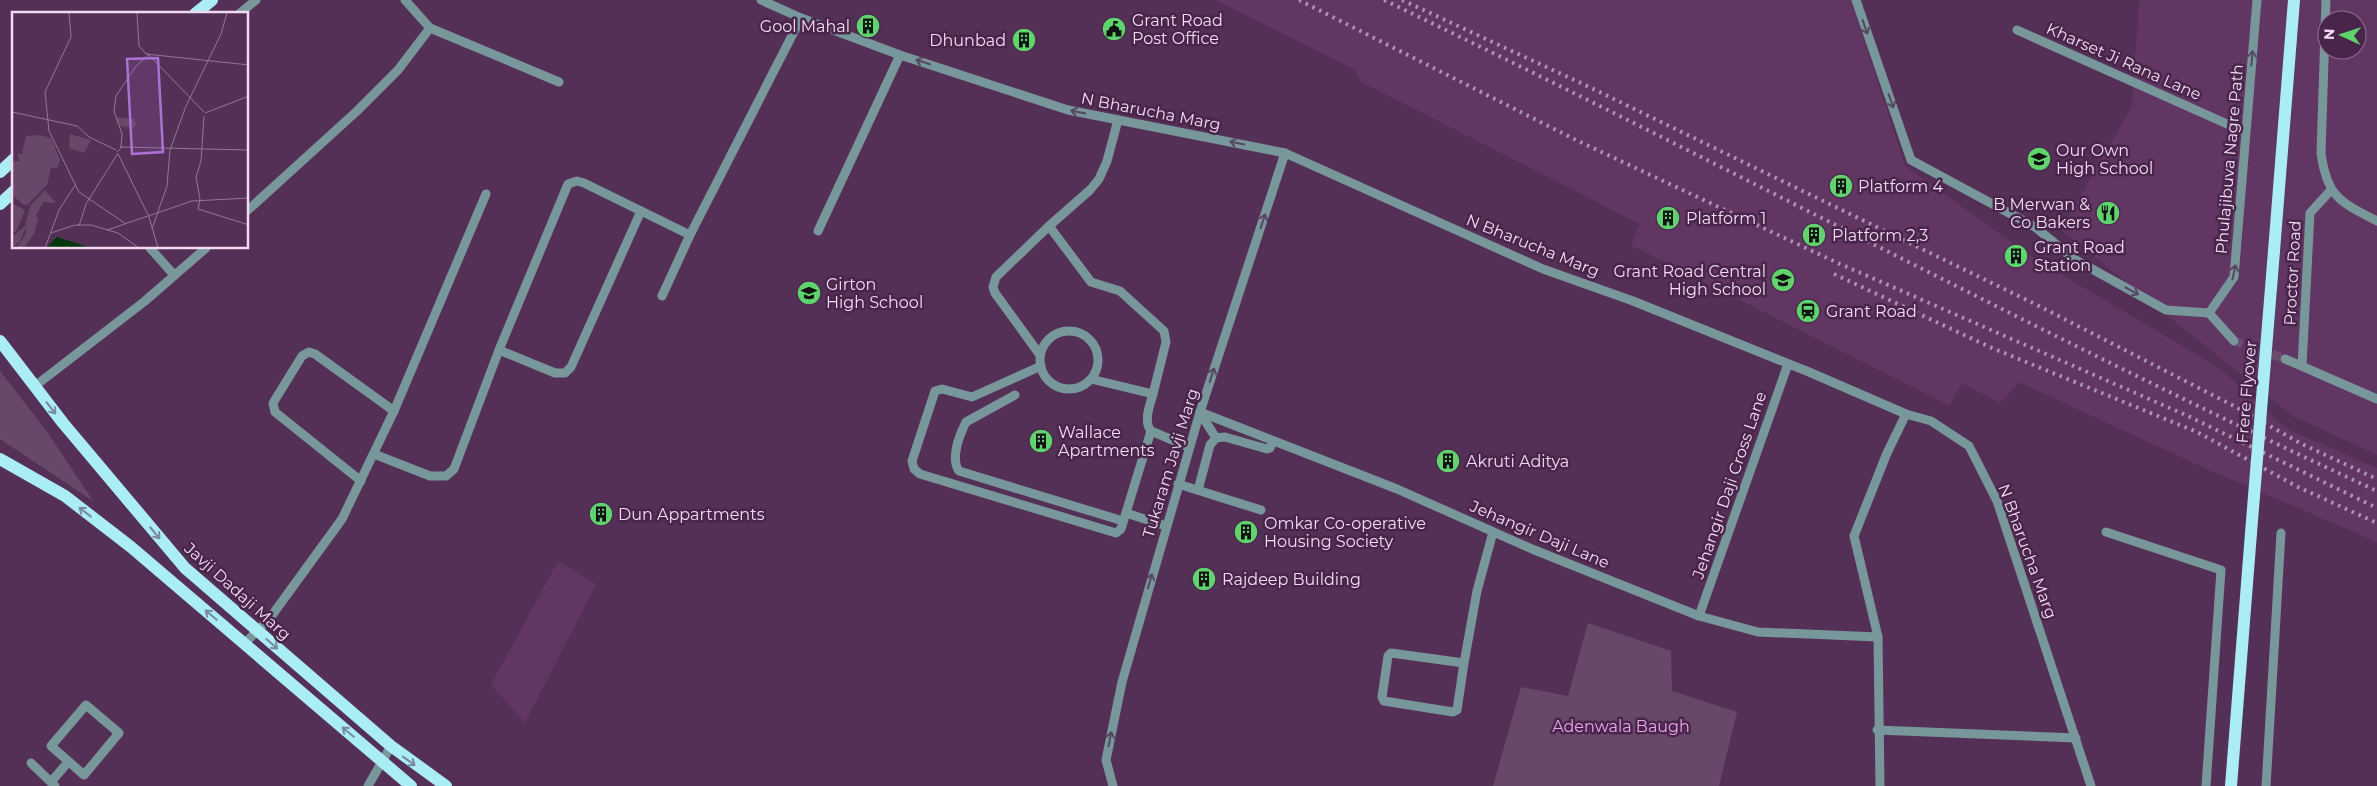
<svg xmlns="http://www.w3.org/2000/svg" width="2377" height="786" font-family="Montserrat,sans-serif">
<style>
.built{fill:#613663;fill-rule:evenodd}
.green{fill:#684869}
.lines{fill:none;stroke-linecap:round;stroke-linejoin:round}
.minor-tunnel{stroke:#6d4a6e;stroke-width:9;stroke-dasharray:9 4.5;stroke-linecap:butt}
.minor{stroke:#77979b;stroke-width:9}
.major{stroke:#aaedf5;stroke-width:12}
.rail{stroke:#b093b1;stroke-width:4;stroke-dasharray:2.5 5;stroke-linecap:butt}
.major-bridge{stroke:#aaedf5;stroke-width:12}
.oneway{stroke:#584763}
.oneway2{stroke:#7a89a0}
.labels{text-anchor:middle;stroke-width:5;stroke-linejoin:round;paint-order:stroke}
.poi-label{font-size:16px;fill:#f3dcf3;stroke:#4a254b;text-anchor:start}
.street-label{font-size:16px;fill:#f3dcf3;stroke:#4a254b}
.park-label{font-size:16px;fill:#eaa7ec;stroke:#4a254b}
.inset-road{fill:none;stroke:#947595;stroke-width:1}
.view{fill:#ab72d4;fill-opacity:0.15;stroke:#ab72d4;stroke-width:2.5}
.inset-edge{fill:none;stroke:#f3dcf3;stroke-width:2.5}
</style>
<rect width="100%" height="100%" fill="#553056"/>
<g class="built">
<polygon points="1216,0 1851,0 1905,166 2035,259 2218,367 2287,429 2377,468 2377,542 2209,470 2019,382 2000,403 1962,383 1950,406 1631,245 1640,224 1360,81 1354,69"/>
<path d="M2139 0H2377V455L2293 416 2061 230 2132 106ZM2327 20H2357V50H2327Z"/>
<polygon points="558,561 596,584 525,723 491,685"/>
</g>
<g class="green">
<polygon points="0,371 48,433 93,501 0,439"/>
<polygon points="1588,623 1671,651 1672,691 1737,712 1719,786 1493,786 1521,687 1568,696"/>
</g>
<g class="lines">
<polyline class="minor-tunnel" points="2234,341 2285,359"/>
<g class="minor">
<polyline points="405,0 430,28 559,82"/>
<polyline points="761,0 801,18 900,55 1068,110 1285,153 1543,269 1633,301 1809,372 1906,414 1931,421 1969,446 1997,501 2091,786"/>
<polyline points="1856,0 1911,160 2035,227 2074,259 2166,310 2209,313"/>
<path d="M2326 0 2321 153C2327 197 2340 202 2377 221"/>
<polyline points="239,14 256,0"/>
<polyline points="2017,30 2245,132"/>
<polyline points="248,210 357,111 398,70 430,28"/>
<polyline points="1049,226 1091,282 1120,291 1164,331 1166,342 1153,394"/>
<polyline points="818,231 900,55"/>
<polyline points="150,248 174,275"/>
<polyline points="662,296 690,235"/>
<polyline points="2209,313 2234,277 2257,0"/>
<polyline points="2209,313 2234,341"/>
<circle cx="1069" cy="360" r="29"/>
<polyline points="499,350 555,373 565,373 571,367 641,211"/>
<polyline points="1040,355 995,293 993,287 996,277 1049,226 1090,190 1099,179 1107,161 1118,120"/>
<polyline points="2285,359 2377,399"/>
<polyline points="1041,366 972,397 942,389 935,391 912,461 914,469 920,474 1116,533 1121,529 1151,431"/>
<polyline points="2302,366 2310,213 2331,190"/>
<path d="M1091 379 1153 394C1150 405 1143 421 1151 431L1189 447"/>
<polyline points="35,386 145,301 206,248"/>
<path d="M1015 395 966 422C960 434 950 458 959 471L1123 521"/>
<polyline points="1200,412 1397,489 1532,549 1699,616 1758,632 1878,637"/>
<polyline points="1200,413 1216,438"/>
<polyline points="374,454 430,476 446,476 454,469 499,350 568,184 577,181 584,183 690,235 801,18"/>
<polyline points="361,481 275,412 273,403 302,356 309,352 315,354 394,411"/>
<polyline points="1178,484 1261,510"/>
<polyline points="1198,490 1210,445 1216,438 1225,437 1267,449 1270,448 1273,441"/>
<polyline points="1126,513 1166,526"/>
<polyline points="2106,532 2221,570 2206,786"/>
<polyline points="1699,616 1788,364"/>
<polyline points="245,643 270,618 342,519 394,411 486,194"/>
<polygon points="1391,653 1464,663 1457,710 1453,712 1384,701 1382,697 1388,656"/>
<polyline points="1464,663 1477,591 1493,532"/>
<polygon points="86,705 119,733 84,775 51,746"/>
<polyline points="1877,730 2076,738"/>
<polyline points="31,763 55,786"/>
<polyline points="51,782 68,762"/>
<polyline points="368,786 391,746"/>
<polyline points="1113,786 1106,760 1122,682 1200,412 1285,153"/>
<polyline points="1880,786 1878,637 1854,536 1887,453 1906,414"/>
<polyline points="2266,786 2281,533"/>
</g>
<g class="major">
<polyline points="195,14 212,0"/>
<polyline points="0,172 14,159"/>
<polyline points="0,204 14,191"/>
<polyline points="2274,251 2294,0"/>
<polyline points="0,341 63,423 185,568 391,746 446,786"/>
<polyline points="0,459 65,496 131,547 411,786"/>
<polyline points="2231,786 2251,533"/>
</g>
<g class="rail">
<polyline points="1299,0 1576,140 1840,264 2188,416 2377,508"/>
<path d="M1384 0C1717 160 2042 336 2377 491"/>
<polyline points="1402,0 1583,84 2037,305 2232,405 2302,444 2377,479"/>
<polyline points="1834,274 1992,348 2197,432 2298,487 2377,523"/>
</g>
<polyline class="major-bridge" points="2251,533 2274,251"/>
</g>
<defs><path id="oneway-shaft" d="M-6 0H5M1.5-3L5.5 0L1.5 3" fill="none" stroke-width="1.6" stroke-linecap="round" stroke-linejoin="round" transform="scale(1.25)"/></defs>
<g class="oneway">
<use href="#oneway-shaft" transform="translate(1865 27) rotate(71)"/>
<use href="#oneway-shaft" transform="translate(2252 58) rotate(-85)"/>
<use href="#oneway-shaft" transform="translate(923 62) rotate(-162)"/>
<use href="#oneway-shaft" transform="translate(1891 101) rotate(71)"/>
<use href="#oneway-shaft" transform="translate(1078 112) rotate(-169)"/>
<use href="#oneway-shaft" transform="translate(1237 143) rotate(-169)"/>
<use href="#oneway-shaft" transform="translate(1263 221) rotate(-72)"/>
<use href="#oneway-shaft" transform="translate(2234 272) rotate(-78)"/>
<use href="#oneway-shaft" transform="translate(2132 291) rotate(29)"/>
<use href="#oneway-shaft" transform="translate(1212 375) rotate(-72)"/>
<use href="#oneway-shaft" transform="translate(1150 581) rotate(-74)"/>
<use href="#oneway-shaft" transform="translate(1110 739) rotate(-79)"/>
</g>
<g class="oneway2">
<use href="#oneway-shaft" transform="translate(51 408) rotate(52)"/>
<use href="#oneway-shaft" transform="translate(85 512) rotate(-142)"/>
<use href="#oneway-shaft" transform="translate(155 533) rotate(50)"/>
<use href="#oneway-shaft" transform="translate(211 615) rotate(-140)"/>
<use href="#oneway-shaft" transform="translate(272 644) rotate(41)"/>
<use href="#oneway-shaft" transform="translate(348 732) rotate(-140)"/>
<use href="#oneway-shaft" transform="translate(409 761) rotate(36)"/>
</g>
<defs>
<g id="building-disc" transform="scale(1.25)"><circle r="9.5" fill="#5ed56c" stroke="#4a254b"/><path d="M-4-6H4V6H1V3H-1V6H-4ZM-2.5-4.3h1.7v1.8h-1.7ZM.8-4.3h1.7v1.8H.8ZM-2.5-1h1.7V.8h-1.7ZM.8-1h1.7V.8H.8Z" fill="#111"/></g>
<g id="civic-disc" transform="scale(1.25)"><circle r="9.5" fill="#5ed56c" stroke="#4a254b"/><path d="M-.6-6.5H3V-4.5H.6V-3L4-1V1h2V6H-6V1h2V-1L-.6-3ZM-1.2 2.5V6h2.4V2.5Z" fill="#111"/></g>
<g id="school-disc" transform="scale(1.25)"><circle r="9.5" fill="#5ed56c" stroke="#4a254b"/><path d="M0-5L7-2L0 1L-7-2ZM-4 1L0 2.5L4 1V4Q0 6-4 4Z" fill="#111"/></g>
<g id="restaurant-disc" transform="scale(1.25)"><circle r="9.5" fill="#5ed56c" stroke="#4a254b"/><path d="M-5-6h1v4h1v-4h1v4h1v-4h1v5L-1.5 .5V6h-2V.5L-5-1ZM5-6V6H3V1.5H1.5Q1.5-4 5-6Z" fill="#111"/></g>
<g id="station-disc" transform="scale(1.25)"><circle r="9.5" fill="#5ed56c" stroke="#4a254b"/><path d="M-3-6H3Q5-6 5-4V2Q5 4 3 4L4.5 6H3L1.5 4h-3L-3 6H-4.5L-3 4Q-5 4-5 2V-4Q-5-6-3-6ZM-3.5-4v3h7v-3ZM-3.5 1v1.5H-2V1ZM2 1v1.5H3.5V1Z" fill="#111"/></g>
</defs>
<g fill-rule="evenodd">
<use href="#building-disc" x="868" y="26"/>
<use href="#civic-disc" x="1114" y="29"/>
<use href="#building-disc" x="1024" y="40"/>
<use href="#school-disc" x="2039" y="159"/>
<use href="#building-disc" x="1841" y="186"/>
<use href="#restaurant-disc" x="2108" y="213"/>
<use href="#building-disc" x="1668" y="218"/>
<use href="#building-disc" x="1814" y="235"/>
<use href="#building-disc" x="2016" y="256"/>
<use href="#school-disc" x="1783" y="280"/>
<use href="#school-disc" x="809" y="293"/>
<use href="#station-disc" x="1808" y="311"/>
<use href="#building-disc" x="1041" y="441"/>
<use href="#building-disc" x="1448" y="461"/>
<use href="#building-disc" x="601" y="514"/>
<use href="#building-disc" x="1246" y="532"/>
<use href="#building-disc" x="1204" y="579"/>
</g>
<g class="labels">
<g class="poi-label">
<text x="1132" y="26">Grant Road<tspan x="1132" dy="18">Post Office</tspan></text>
<text x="850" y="32" text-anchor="end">Gool Mahal</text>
<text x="1006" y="46" text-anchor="end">Dhunbad</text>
<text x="2056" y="156">Our Own<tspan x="2056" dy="18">High School</tspan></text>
<text x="1858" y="192">Platform 4</text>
<text x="2090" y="210" text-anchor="end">B Merwan &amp;<tspan x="2090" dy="18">Co Bakers</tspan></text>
<text x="1686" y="224">Platform 1</text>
<text x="1832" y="241">Platform 2,3</text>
<text x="2034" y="253">Grant Road<tspan x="2034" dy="18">Station</tspan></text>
<text x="1766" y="277" text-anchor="end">Grant Road Central<tspan x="1766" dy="18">High School</tspan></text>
<text x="826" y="290">Girton<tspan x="826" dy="18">High School</tspan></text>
<text x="1826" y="317">Grant Road</text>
<text x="1058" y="438">Wallace<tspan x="1058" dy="18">Apartments</tspan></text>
<text x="1466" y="467">Akruti Aditya</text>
<text x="618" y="520">Dun Appartments</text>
<text x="1264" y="529">Omkar Co-operative<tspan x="1264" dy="18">Housing Society</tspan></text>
<text x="1222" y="585">Rajdeep Building</text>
</g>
<g class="street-label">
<text transform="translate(2124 61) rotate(24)" y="6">Kharset Ji Rana Lane</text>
<text transform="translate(1151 111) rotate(11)" y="6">N Bharucha Marg</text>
<text transform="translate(2229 159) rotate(-85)" y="6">Phulajibuva Nagre Path</text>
<text transform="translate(1533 245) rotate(22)" y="6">N Bharucha Marg</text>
<text transform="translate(2292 273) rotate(-87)" y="6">Proctor Road</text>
<text transform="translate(2246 392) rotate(-85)" y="6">Frere Flyover</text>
<text transform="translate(1170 463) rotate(-73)" y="6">Tukaram Javji Marg</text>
<text transform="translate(1729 485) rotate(-71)" y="6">Jehangir Daji Cross Lane</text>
<text transform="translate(1540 534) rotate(23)" y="6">Jehangir Daji Lane</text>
<text transform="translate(2028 551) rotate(70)" y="6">N Bharucha Marg</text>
<text transform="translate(238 591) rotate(42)" y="6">Javji Dadaji Marg</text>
</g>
<g class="park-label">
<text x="1621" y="732">Adenwala Baugh</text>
</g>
</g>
<g transform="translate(12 12)">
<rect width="236" height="236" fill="#553056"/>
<path d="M104 105 122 107 124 113 121 116 108 114ZM58 122 79 128 72 141 57 136ZM28 123 39 126 48 148 45 156H39L35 173 15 193H12L0 183V149H8L5 142H10L14 124ZM33 178 44 191 31 190 24 204 26 207 22 222 12 236H4L14 222V215L8 229 0 236V225L13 214 18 194ZM1 192 13 198 4 220 0 218Z" fill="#684869"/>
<path d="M45 225 79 236H34Z" fill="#01370c"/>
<path class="inset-road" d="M57 1 59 25 33 80 37 119 67 180 114 212M125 1 127 34 134 42 237 53M135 41 192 100M0 100 65 114 77 125 104 138M193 101 237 84M192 104 189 149 184 165 188 187 186 197 237 213M108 135 237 138M105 140 109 136 110 122 102 99 104 84 124 54 138 42M106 142 137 205 146 236M67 214 74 192 106 141M140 217 155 174 158 138 174 94 209 22 215 1M95 218 180 189 237 186M39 221 63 213H79L106 221 127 236M33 236 47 198 64 172"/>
<path class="view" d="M146 46 151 140 120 142 115 47Z"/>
<rect width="236" height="236" class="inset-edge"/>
</g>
<g transform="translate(2342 35) rotate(273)"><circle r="24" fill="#4a254b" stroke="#8e6e8e"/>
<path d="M0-4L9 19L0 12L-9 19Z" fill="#5ed56c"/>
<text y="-8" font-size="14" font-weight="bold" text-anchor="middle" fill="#f3dcf3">N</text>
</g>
</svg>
